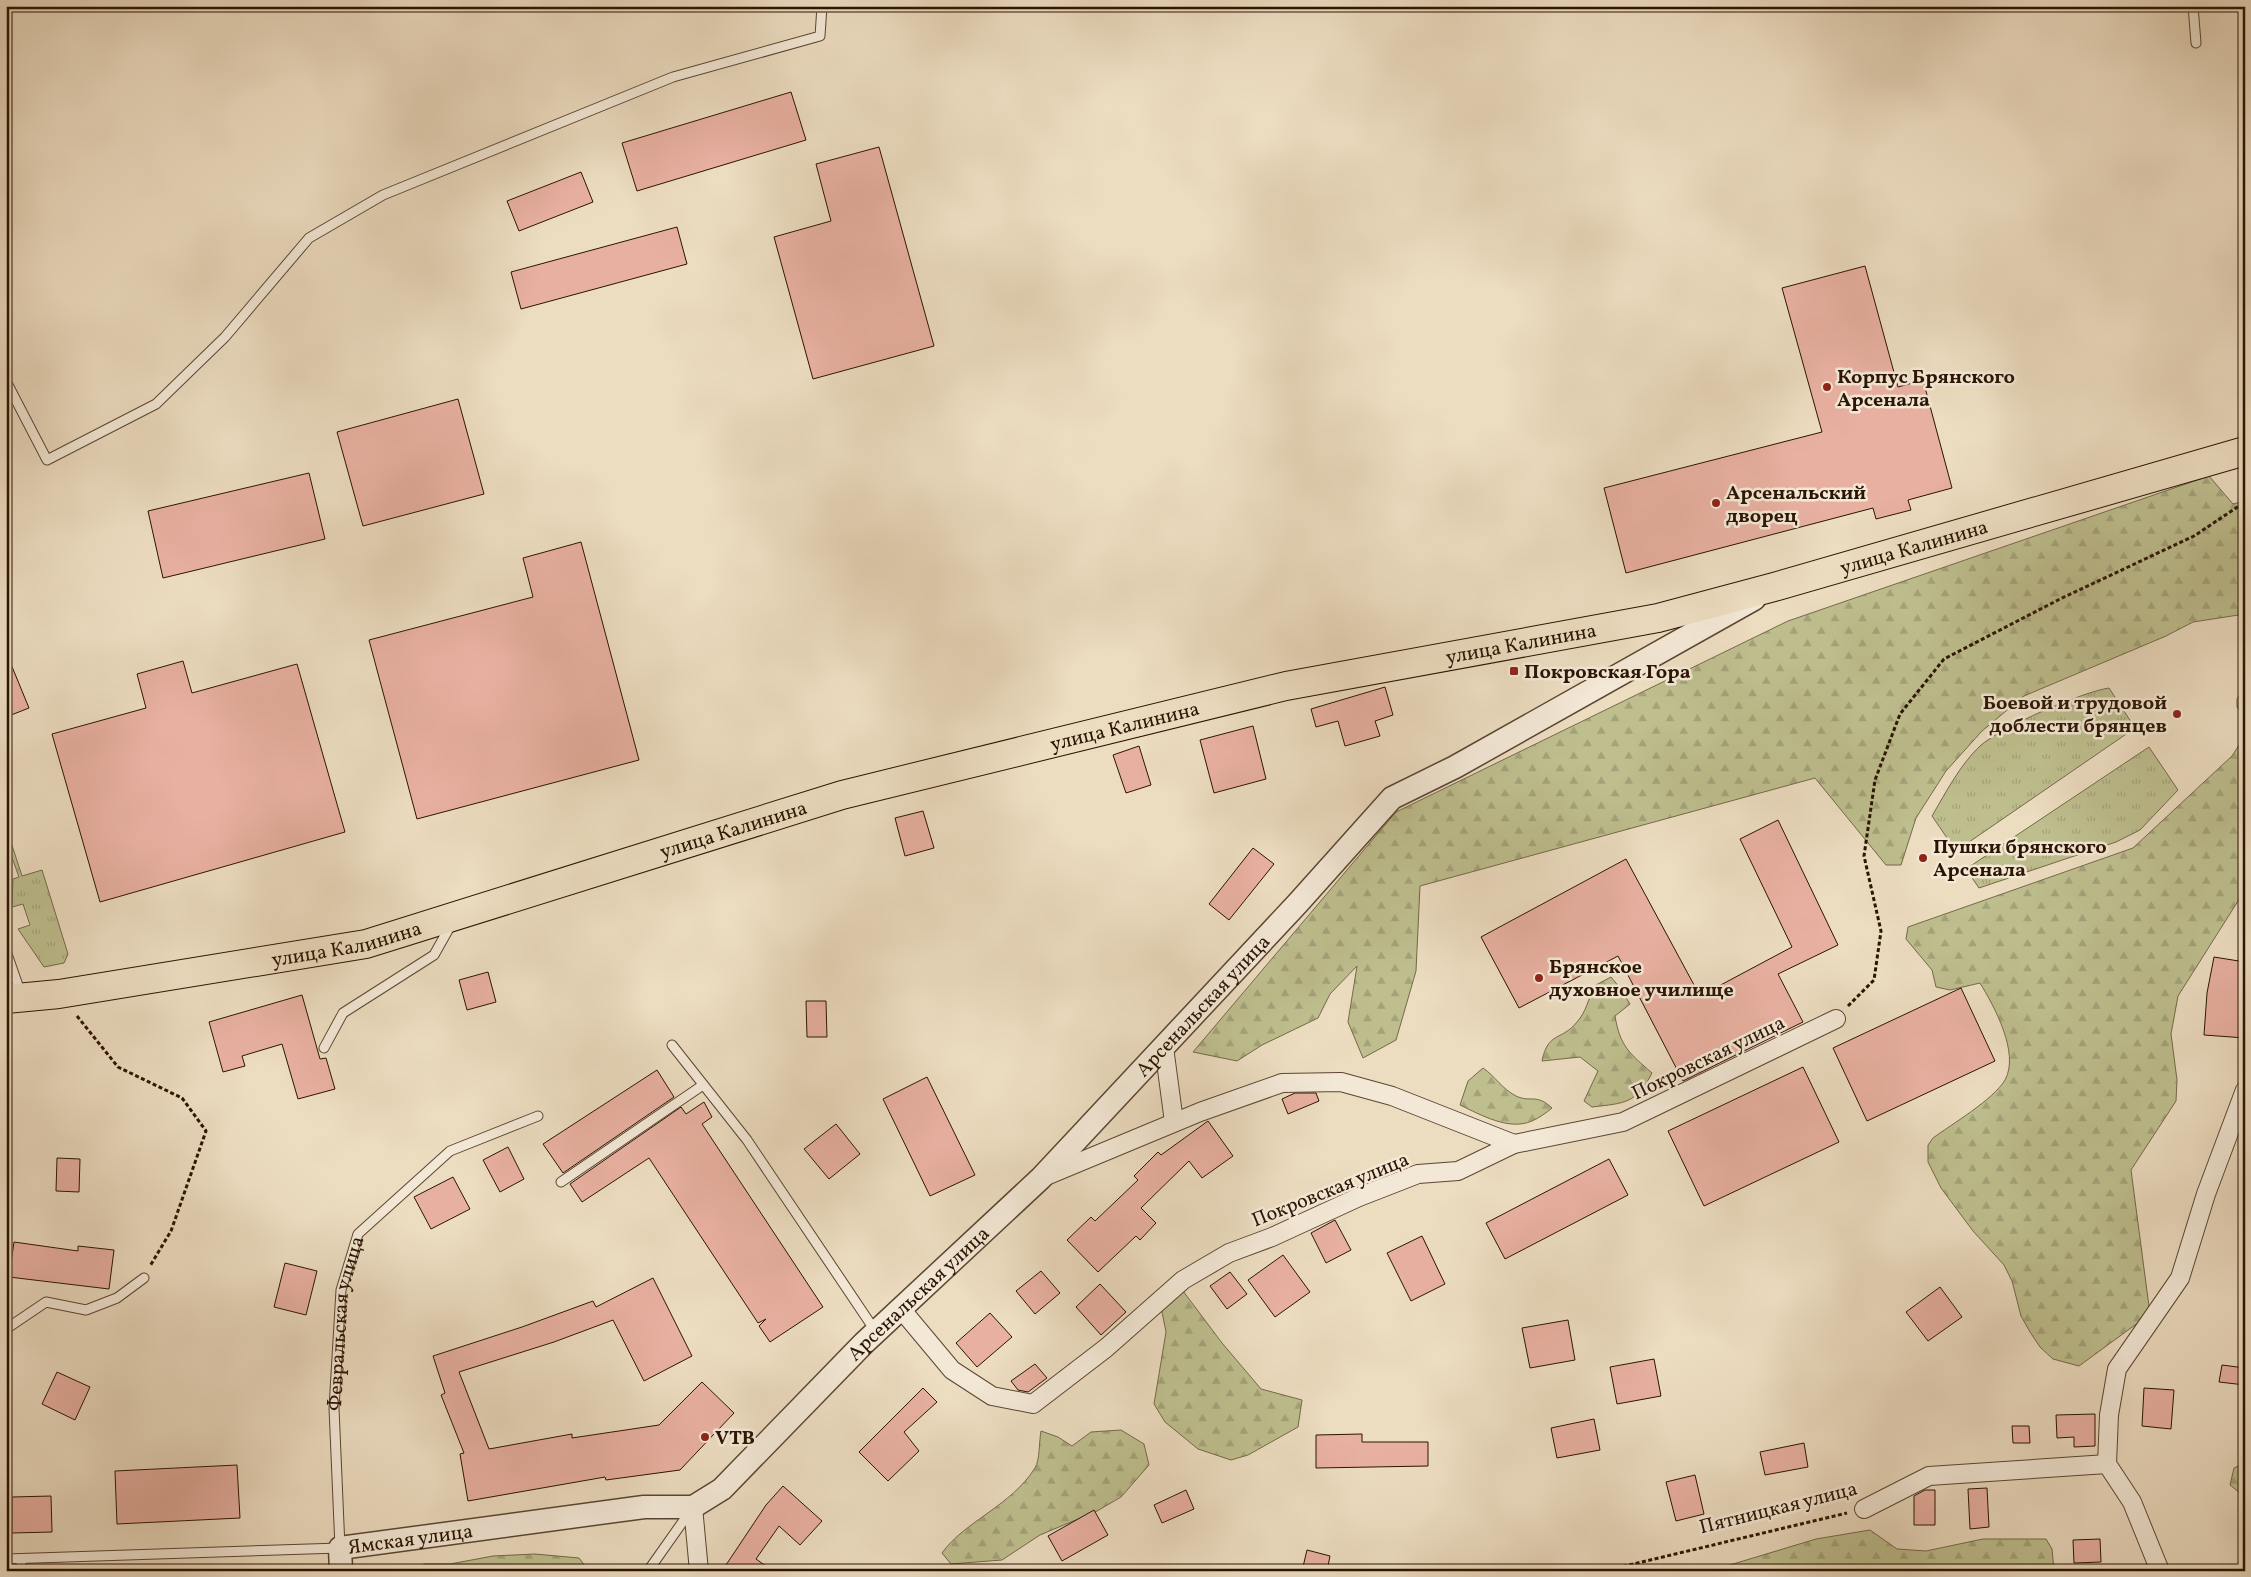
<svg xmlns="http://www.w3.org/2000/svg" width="2251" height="1577" font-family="Vollkorn,serif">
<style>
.grass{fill:url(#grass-tufts);stroke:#746948}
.forest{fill:url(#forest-firs);stroke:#746948}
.building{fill:#e8b0a1;stroke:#2b1403}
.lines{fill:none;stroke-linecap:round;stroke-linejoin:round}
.service-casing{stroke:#5b4632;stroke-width:11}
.minor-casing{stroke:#5b4632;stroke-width:20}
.tertiary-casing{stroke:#5b4632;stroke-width:25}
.primary-casing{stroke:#2b1403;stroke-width:30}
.path{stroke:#2b1403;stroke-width:3;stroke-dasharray:4 2.5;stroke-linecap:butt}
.service{stroke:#f3e8d6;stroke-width:9}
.minor{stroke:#f3e8d6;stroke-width:18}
.tertiary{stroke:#f3e8d6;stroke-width:22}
.primary{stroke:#ecdcc0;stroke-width:28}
.poi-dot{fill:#8f2418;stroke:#f3e8d6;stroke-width:2}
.labels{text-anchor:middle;stroke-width:5;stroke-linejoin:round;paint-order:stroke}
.poi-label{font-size:20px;font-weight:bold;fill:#2b1403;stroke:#f3e8d6;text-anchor:start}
.street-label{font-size:20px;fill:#2b1403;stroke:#f3e8d6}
</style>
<defs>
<pattern id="grass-tufts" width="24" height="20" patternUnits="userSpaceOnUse" patternTransform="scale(1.25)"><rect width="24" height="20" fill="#bebe8e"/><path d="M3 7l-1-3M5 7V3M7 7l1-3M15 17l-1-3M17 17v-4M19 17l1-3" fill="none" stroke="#a3a279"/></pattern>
<pattern id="forest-firs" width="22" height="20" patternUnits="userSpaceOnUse" patternTransform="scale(1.25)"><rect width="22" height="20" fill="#bebe8e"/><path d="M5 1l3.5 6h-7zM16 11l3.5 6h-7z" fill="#a3a279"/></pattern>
</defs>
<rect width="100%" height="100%" fill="#ecdcc0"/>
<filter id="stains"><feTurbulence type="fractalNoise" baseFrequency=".004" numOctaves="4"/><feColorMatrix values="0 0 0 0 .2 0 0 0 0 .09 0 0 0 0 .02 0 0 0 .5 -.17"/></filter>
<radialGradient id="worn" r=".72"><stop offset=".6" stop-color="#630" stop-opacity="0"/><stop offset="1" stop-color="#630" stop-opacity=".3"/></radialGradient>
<g class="grass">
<path d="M2109 688 2135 728 1956 851 1932 816C1946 792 1960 765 1980 746 2001 727 2082 692 2109 688Z"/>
<polygon points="2149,747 2178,790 2140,830 2116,842 1979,888 1966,869"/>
<polygon points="6,827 22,876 42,870 68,954 64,963 44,967 18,929 30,925 23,904 12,907 13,879 19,877 9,849 6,850"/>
</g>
<g class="forest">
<polygon points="2209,476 2233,504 2245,501 2245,614 2193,622 2166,636 2024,696 1982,731 1946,771 1916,818 1901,865 1886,865 1815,778 1420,886 1416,971 1396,1040 1363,1058 1348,1022 1357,966 1330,994 1318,1018 1262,1045 1237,1061 1193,1052 1396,812 1788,621"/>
<path d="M2245 685V890L2178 996 2171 1034 2177 1080 2176 1101 2131 1170 2150 1314 2079 1366 2053 1359 2040 1347 2030 1332 2021 1316 2012 1281 2004 1265 1973 1231 1941 1188 1928 1162V1145L1933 1138C1952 1124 1993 1100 2005 1080 2020 1053 1994 1006 1980 983L1950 990 1936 987 1932 970 1906 939 1908 927 2133 848 2232 756 2241 742 2242 714 2237 707V699Z"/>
<path d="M1611 977 1620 988 1630 1004 1615 1016C1620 1046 1629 1053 1652 1073 1636 1104 1625 1103 1592 1107L1584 1101 1598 1071 1580 1057 1542 1061C1548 1031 1562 1041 1577 1022 1586 1012 1589 998 1594 986Z"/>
<path d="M1483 1068C1495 1076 1502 1089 1516 1096 1531 1103 1536 1093 1552 1108 1546 1113 1539 1118 1532 1121 1509 1131 1481 1115 1460 1105L1468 1081Z"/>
<polygon points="1183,1291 1222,1343 1261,1389 1302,1400 1298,1427 1248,1455 1231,1460 1198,1449 1165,1422 1154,1404 1166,1332 1161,1307"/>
<path d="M1121 1430 1144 1444 1149 1465 1121 1497 1097 1511 1040 1535 1002 1560 951 1564 942 1553C965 1521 1011 1506 1035 1468 1040 1460 1039 1441 1041 1431L1058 1437 1072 1446 1091 1432Z"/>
<polygon points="2245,1463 2245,1497 2230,1485 2234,1468"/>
<polygon points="1870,1530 1897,1549 1926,1551 1983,1539 2046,1539 2052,1549 2054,1571 1710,1571 1816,1539"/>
<polygon points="535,1554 579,1558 589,1571 412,1571 425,1564 450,1564 493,1556"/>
</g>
<g class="building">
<polygon points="791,92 806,140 637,191 622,143"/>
<polygon points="879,147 934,346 813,379 774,237 831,221 816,164"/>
<polygon points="581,172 593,202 519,231 507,201"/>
<polygon points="677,227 687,264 521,309 511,272"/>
<polygon points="1865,266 1898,387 1923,380 1952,488 1908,500 1911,510 1876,519 1873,508 1626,573 1604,488 1822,432 1782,288"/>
<polygon points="458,399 484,494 363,526 337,432"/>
<polygon points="309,473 325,539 163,578 148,511"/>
<polygon points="581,542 639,760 417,819 369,640 533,597 523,558"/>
<polygon points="6,652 29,708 6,717"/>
<polygon points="183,661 192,693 297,664 345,832 100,902 52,734 146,708 137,674"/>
<polygon points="1385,687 1393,715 1375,721 1380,736 1345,746 1338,721 1316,727 1311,709"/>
<polygon points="1253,726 1266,779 1214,793 1200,740"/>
<polygon points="1139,746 1151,785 1126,793 1113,755"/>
<polygon points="923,811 934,848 905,856 895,818"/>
<polygon points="1778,820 1838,945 1778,974 1803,1022 1683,1081 1618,956 1519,1008 1481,937 1626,859 1700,996 1792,947 1740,839"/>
<polygon points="1253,848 1274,864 1229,920 1209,904"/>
<polygon points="2214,957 2245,962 2245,1038 2204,1035 2207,993"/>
<polygon points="488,972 496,1002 467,1010 459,980"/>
<polygon points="1961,988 1995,1061 1867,1121 1833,1048"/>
<polygon points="302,995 320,1059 326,1058 335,1089 298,1099 282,1044 242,1056 245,1066 223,1072 209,1022"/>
<polygon points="806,1001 826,1001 827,1037 807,1037"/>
<polygon points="1803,1067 1839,1142 1704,1206 1668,1131"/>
<polygon points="657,1070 674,1097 563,1173 543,1144"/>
<polygon points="927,1077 975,1175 930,1196 883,1099"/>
<polygon points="1295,1093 1316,1093 1319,1101 1288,1114 1282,1099"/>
<polygon points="704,1102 712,1117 702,1124 823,1307 770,1342 759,1326 766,1319 758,1323 649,1158 582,1202 570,1184 681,1107 686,1114"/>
<polygon points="1208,1121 1233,1156 1202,1178 1189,1161 1141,1208 1156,1223 1140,1240 1136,1236 1098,1272 1067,1240 1091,1217 1095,1221 1138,1180 1134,1176 1158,1152 1161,1155"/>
<polygon points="836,1124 860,1154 829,1179 804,1149"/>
<polygon points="508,1147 524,1179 500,1192 483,1160"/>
<polygon points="57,1158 80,1159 79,1192 56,1191"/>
<polygon points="1609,1159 1628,1195 1505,1259 1486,1223"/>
<polygon points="453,1177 470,1209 431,1229 414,1197"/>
<polygon points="1335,1220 1351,1250 1326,1263 1311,1233"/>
<polygon points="1422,1236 1445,1284 1411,1301 1387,1253"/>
<polygon points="14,1242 78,1251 78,1246 114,1250 109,1289 9,1277"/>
<polygon points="1283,1255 1310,1292 1275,1317 1248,1280"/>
<polygon points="285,1263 317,1271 306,1315 274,1307"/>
<polygon points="1041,1271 1060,1293 1035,1314 1016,1291"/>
<polygon points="1230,1272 1247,1294 1227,1309 1210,1286"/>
<polygon points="653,1278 692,1356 644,1381 613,1320 554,1342 459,1372 489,1449 572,1434 572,1438 659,1425 702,1382 734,1413 680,1470 606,1480 605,1477 468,1501 460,1454 464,1453 441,1395 445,1393 433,1356 522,1327 593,1301 596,1307"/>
<polygon points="1100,1284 1126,1312 1101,1335 1076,1307"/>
<polygon points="1940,1287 1962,1317 1928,1341 1906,1312"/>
<polygon points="990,1313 1012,1337 977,1367 956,1343"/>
<polygon points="1568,1320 1575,1360 1530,1368 1522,1328"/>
<polygon points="1654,1359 1661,1396 1617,1404 1610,1367"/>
<polygon points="1035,1364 1047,1378 1028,1392 1018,1390 1011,1381"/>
<polygon points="2222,1365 2245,1368 2245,1385 2219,1382"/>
<polygon points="57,1372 90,1387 75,1420 42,1404"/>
<polygon points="923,1388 937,1402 904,1432 919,1451 888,1481 859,1452"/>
<polygon points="2144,1388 2174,1390 2171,1429 2142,1426"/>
<polygon points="2095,1414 2095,1446 2074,1447 2074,1437 2057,1438 2056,1415"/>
<polygon points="1594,1419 1600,1450 1557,1458 1551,1428"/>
<polygon points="2012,1426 2029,1426 2030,1443 2013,1443"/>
<polygon points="1362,1434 1362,1442 1428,1442 1428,1466 1316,1468 1316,1435"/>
<polygon points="1804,1443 1808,1467 1765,1475 1760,1452"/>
<polygon points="237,1465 240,1518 117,1524 115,1471"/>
<polygon points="1695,1475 1704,1514 1676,1521 1666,1482"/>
<polygon points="783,1486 822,1521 800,1545 779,1526 756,1559 773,1571 722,1571 766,1505"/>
<polygon points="1987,1488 1989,1527 1970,1529 1968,1489"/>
<polygon points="1186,1490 1194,1509 1162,1523 1154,1505"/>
<polygon points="1925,1490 1935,1490 1935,1525 1914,1525 1914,1496"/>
<polygon points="51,1496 52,1532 12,1533 12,1497"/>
<polygon points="1094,1510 1108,1535 1062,1561 1048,1536"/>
<polygon points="2100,1539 2101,1562 2074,1563 2073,1540"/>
<polygon points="1307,1550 1330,1556 1327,1571 1302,1571"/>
</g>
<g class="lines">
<g class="service-casing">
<g id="service">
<polyline points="2193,6 2196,43"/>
<polyline points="6,381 47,460 156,404 225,337 309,238 383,195 673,77 820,36 822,6"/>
<polyline points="6,951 21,994"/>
<polyline points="672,1045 747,1140 876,1332"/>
<polyline points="324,1048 343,1013 434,955 452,923"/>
<polyline points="561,1182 703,1085"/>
<polyline points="6,1329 46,1302 86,1310 117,1298 144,1278"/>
<path id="s1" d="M6 1559 340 1548 334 1408 341 1290 358 1234 450 1151 538 1116"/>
<polyline points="21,1559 21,1571"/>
<polyline points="648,1571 691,1510"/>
</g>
</g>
<g class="minor-casing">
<g id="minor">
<polyline points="1164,1047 1174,1122"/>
<polyline points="1046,1176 1200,1112 1282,1083 1341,1082 1392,1096 1514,1144"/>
<polyline points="901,1309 952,1370 992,1396 1033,1404 1106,1348 1183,1280 1229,1253 1272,1237 1359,1197 1418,1174 1458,1171 1514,1144 1623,1122 1836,1019"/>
<polyline points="693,1507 699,1571"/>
<polyline points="1864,1509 1929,1476 2107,1464"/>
<polyline points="2160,1571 2132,1502 2107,1464 2109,1415 2117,1369 2180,1278 2206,1194 2245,1090"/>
</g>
</g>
<g class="tertiary-casing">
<g id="tertiary">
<path id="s2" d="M341 1571 340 1548 644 1507H693L722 1489 864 1343 1041 1178 1298 903 1392 798 1455 767 1754 599"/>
</g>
</g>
<g class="primary-casing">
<g id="primary">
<path id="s3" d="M6 999 59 994 366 944 842 795 1286 686 1658 618 1774 587 2245 451"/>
</g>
</g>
<g class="path">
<polyline points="1848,1006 1874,980 1881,931 1864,856 1875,780 1900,714 1944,659 2060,599 2194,536 2245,502"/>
<polyline points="77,1016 118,1067 182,1098 206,1131 171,1231 150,1266"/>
<polyline points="1604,1571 1847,1513"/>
</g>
<use href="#service" class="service"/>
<use href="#minor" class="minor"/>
<use href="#tertiary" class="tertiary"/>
<use href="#primary" class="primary"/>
</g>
<g class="poi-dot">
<circle cx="1827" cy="387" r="5"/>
<circle cx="1716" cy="503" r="5"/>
<rect x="1509" y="666" width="10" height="10" rx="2.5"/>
<circle cx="2177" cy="714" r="5"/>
<circle cx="1923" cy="858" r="5"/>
<circle cx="1539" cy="978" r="5"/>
<circle cx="705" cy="1437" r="5"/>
</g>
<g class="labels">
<g class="poi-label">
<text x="1837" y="383">Корпус Брянского<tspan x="1837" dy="23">Арсенала</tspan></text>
<text x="1726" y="499">Арсенальский<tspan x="1726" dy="23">дворец</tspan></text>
<text x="1524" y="678">Покровская Гора</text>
<text x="2167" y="709" text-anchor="end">Боевой и трудовой<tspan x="2167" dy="23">доблести брянцев</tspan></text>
<text x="1933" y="853">Пушки брянского<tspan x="1933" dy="23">Арсенала</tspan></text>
<text x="1549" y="973">Брянское<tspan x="1549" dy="23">духовное училище</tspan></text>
<text x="715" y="1444">VTB</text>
</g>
<g class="street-label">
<text dy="7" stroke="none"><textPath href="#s3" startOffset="1964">улица Калинина</textPath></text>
<text dy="7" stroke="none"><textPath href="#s3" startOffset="1559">улица Калинина</textPath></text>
<text dy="7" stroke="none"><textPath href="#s3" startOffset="1154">улица Калинина</textPath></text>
<text dy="7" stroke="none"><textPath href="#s3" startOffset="749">улица Калинина</textPath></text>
<text dy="7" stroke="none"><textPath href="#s3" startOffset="345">улица Калинина</textPath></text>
<text dy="7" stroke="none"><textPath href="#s2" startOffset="1095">Арсенальская улица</textPath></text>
<text transform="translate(1708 1057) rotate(-26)" y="7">Покровская улица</text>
<text transform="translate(1330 1189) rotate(-22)" y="7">Покровская улица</text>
<text dy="7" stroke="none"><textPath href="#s2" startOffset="690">Арсенальская улица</textPath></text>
<text dy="7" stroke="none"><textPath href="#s1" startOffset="560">Февральская улица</textPath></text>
<text transform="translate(1778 1507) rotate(-14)" y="7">Пятницкая улица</text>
<text dy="7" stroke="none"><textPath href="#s2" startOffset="94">Ямская улица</textPath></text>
</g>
</g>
<rect width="2251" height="1577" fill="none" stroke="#ecdcc0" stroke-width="25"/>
<rect x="8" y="8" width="2236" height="1562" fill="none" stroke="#2b1403" stroke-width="2.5"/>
<rect x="12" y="12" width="2226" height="1552" fill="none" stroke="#2b1403"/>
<rect width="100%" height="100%" filter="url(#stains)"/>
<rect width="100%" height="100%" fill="url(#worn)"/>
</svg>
